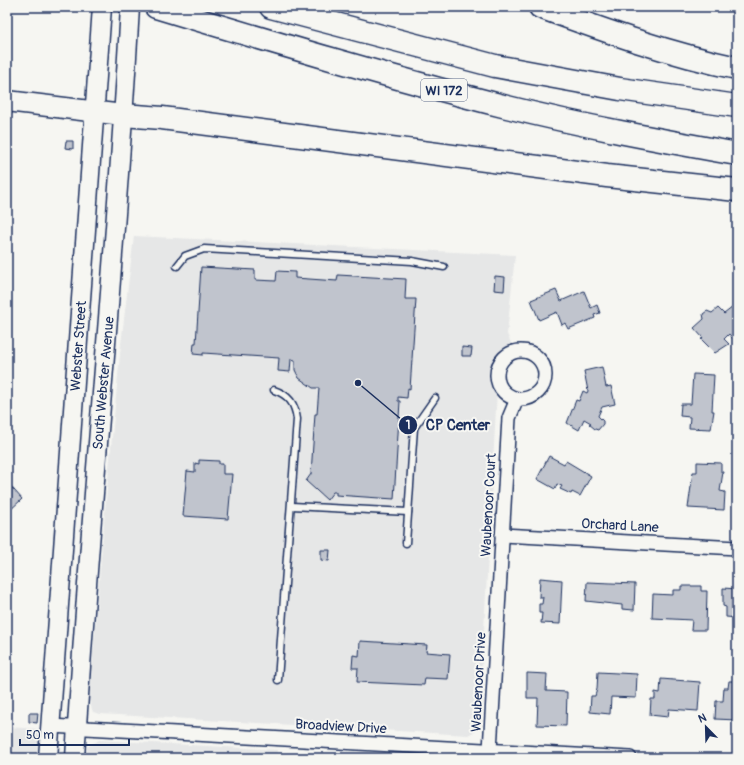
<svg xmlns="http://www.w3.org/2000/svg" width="744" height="765" font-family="Pangolin,sans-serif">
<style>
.built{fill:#e6e7e7}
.building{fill:#c0c4cd;stroke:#1b2f5e}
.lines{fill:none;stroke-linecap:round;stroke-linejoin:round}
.lane-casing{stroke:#1b2f5e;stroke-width:9}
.street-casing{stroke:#1b2f5e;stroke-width:16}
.secondary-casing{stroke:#1b2f5e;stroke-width:21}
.primary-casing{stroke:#1b2f5e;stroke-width:23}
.highway-casing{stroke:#1b2f5e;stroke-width:25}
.lane{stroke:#f6f6f2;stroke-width:6}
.street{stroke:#f6f6f2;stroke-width:13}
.secondary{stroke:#f6f6f2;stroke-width:18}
.primary{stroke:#f6f6f2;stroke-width:20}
.highway{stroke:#f6f6f2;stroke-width:22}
.labels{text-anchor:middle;stroke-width:4;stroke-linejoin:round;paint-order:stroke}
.shield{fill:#f6f6f2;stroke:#5d6b8a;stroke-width:1}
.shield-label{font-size:13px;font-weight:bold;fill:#1b2f5e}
.street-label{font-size:14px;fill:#1b2f5e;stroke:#f6f6f2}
.leader{fill:none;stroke:#1b2f5e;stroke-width:1.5}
.callout-dot{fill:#1b2f5e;stroke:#f6f6f2;stroke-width:1.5}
.mark-label{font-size:12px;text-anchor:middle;font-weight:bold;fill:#fff}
.callout-label{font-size:15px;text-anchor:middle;font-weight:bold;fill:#1b2f5e;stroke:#f6f6f2;stroke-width:4;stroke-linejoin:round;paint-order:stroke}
</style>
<rect width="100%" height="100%" fill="#f6f6f2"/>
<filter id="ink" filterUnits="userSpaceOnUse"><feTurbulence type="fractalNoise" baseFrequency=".025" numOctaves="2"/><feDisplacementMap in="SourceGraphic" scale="8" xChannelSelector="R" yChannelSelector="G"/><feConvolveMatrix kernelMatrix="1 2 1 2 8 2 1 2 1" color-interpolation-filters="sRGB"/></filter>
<g filter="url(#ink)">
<g class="built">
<polygon points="134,236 515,255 507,334 512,345 501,351 493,367 493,380 497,390 479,723 476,731 468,735 100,714 93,712 89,700 105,510 121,344"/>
<polygon points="7,727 41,729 39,758 7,758"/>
<polygon points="99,740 277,750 276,758 84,758 87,747"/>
</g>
<g class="building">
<polygon points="66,141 73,141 73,149 65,148"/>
<polygon points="201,267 255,270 255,280 276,281 277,271 295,272 295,278 337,281 338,275 406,279 405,299 416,299 410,389 408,388 407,398 398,397 398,401 400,401 394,499 336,495 336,492 333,492 327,500 306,481 311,474 315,414 317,414 319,388 313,388 299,378 295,370 295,360 291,359 290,372 278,371 279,358 203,353 203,355 193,354 194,343 196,343"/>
<polygon points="495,276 505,277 504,291 494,290"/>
<polygon points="556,290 561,301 584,291 591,308 597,305 600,313 594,315 595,318 568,329 565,323 562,325 557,312 539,320 531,300"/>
<polygon points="733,307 737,311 737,340 735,341 729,334 724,339 729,344 715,353 701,339 703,338 694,328 704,319 703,314 707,311 712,313 718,308 724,314"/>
<polygon points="462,347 472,348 471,356 462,356"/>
<polygon points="602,367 606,387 611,386 615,404 602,407 598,416 603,421 603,424 598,430 595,429 589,424 591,423 584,419 579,430 567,423 576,400 579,401 583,391 587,393 588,391 584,371"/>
<polygon points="693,374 714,375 712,411 714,411 711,429 689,428 690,417 680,416 681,404 691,404"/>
<polygon points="549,456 564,464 566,461 591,476 580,496 572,492 571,494 560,489 562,486 557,484 555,489 537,479"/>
<polygon points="199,460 219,461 219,464 223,464 223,474 232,474 228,519 183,516 187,471 195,472 195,463 199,464"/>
<polygon points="697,462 721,463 721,472 723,472 720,491 725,492 724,510 688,508 693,472 697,472"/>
<polygon points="7,482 22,499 7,513"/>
<polygon points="321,550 330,550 329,561 321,560"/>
<polygon points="540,578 562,580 560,624 541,623 542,613 539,613 539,604 542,604 543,597 539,597"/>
<polygon points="587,582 635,584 634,610 622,609 622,605 586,601"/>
<polygon points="681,586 701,586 701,591 707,591 706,630 691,630 692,620 652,618 653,594 673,595 673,590 681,590"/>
<polygon points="723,588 737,589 737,618 726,617 726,607 723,606"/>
<polygon points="360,641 427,645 426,652 450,654 448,679 425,678 424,685 357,682 358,668 352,668 353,655 359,656"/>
<polygon points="598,672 637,674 636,698 611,697 610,714 590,712 591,696 595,696 597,689"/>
<polygon points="527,673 547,674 546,691 567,692 566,726 537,725 538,698 527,698"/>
<polygon points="661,679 700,682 698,711 669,709 668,717 650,715 651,699 655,699 655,692 660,693"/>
<polygon points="729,681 737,681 737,720 715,719 716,701 723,701 724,688 728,688"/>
<polygon points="29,713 38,713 37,723 29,722"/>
</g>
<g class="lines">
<g class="lane-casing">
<g id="lane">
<polyline points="177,266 185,256 204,249 412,261 444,267"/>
<path d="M274 390C289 395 295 404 297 419L278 680"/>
<polyline points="292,506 408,512"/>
<polyline points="406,543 414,428 435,398"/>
</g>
</g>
<g class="street-casing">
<g id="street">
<circle cx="521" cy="375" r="24"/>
<polyline points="502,535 737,548"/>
<polyline points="50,726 630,758"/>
<polyline points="490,750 509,418 517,399"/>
</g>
</g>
<g class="secondary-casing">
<g id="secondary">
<polyline points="48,758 102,7"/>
<path d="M75 758C90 507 116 258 130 7"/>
</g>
</g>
<g class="primary-casing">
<polyline id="primary" points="7,101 123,115"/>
</g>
<g class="highway-casing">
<g id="highway">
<path d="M156 7C272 42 389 77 507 107 583 126 660 140 737 154"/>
<polyline points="271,7 495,66 620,89 737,106"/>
<path d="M540 7C605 31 670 54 737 68"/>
<polyline points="123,115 162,118 607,176 737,190"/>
</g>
</g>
<use href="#lane" class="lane"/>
<use href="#street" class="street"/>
<use href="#secondary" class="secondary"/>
<use href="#primary" class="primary"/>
<use href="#highway" class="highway"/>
</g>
</g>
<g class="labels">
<rect class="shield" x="421" y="79" width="46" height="22" rx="3"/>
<g class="shield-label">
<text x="444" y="95">WI 172</text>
</g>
<g class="street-label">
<text transform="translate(78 346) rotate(-86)" y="5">Webster Street</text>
<text transform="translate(103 383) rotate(-85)" y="5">South Webster Avenue</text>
<text transform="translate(488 505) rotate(-87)" y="5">Waubenoor Court</text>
<text transform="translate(620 525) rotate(3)" y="5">Orchard Lane</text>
<text transform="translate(478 682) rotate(-87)" y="5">Waubenoor Drive</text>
<text transform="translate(341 726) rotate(3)" y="5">Broadview Drive</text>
</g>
</g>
<path class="leader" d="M358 383L408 425"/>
<g class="callout-dot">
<circle cx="358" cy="383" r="4"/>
<circle cx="408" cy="425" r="10"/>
</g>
<g class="mark-label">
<text x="408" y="429">1</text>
</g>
<g class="callout-label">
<text x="458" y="430">CP Center</text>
</g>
<rect width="744" height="765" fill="none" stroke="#f6f6f2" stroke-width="24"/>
<rect x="12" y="12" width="720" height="741" fill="none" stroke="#1b2f5e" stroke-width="1.5" filter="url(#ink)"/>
<g transform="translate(706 727) rotate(337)" stroke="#f6f6f2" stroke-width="3" paint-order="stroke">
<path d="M0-3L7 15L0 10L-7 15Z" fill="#1b2f5e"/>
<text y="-6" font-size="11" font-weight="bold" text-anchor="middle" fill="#1b2f5e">N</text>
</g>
<path d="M20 739v6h109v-6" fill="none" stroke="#1b2f5e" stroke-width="2"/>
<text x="26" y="739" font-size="12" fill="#1b2f5e" stroke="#f6f6f2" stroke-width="3" paint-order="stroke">50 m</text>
</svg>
